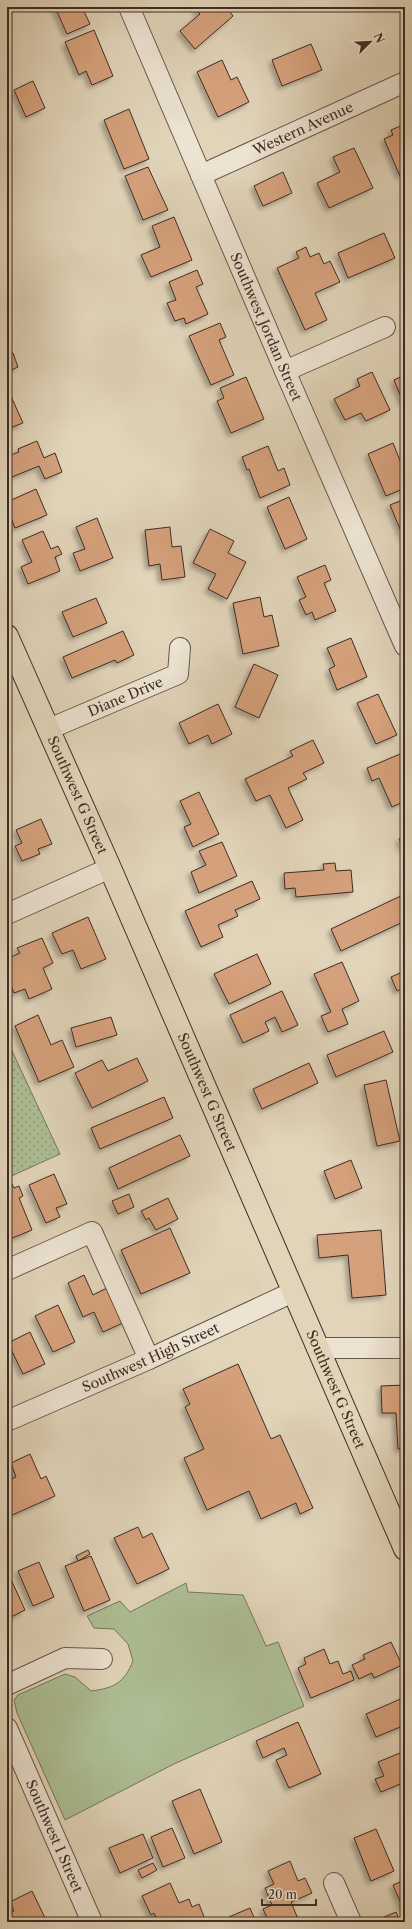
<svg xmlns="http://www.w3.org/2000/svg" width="412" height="1929" font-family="'Libre Caslon Text',serif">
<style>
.grass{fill:#adbe94;stroke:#76755c}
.park{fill:url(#park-dots);stroke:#76755c}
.building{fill:#d5a17c;stroke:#3f2c25;filter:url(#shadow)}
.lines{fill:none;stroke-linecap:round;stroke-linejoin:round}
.minor-casing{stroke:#68564a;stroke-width:22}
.major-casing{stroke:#3f2c25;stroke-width:24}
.minor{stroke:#ece3d2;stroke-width:20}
.major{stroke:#e1d4b9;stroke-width:22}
.labels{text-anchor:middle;stroke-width:3;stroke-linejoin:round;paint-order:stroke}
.street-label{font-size:14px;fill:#3f2c25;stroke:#ece3d2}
</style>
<defs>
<pattern id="park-dots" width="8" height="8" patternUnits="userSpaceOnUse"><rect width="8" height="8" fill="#adbe94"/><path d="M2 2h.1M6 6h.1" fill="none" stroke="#8e9b79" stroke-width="1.8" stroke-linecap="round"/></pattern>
<filter id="shadow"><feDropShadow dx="-3.5" dy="3.5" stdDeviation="2" flood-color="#0004"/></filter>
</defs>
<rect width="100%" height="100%" fill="#e1d4b9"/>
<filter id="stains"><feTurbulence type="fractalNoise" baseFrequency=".005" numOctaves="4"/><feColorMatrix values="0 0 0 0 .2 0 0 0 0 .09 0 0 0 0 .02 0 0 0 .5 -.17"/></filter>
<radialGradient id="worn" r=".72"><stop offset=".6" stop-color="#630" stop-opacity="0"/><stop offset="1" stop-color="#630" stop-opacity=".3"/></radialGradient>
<path class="grass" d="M186 1583 188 1592 243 1595 266 1646 278 1642 304 1706 176 1763 65 1820 17 1713 14 1700 18 1695 65 1674 75 1677 91 1691C114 1688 124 1683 133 1661L128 1644 114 1629 94 1628 87 1616 120 1601 130 1612Z"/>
<polygon class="park" points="7,1040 60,1154 7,1178"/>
<g class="building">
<polygon points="55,7 82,7 90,24 67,34"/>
<polygon points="194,7 226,7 233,16 195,49 180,31 200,14"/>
<polygon points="94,30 113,76 92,85 86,71 79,75 65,42"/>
<polygon points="311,44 322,70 282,86 272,60"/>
<polygon points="222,60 231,80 237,77 249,102 218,117 197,72"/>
<polygon points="33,81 45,108 26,117 14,90"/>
<polygon points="129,109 149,159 124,169 104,120"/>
<polygon points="405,124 405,173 400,176 384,139 393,135 391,130"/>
<polygon points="354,148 373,188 329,208 317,183 340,172 333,157"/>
<polygon points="148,167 168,210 143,220 125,176"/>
<polygon points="283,172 292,193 263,206 254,186"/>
<polygon points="174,217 192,260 151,277 141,255 160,247 152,226"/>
<polygon points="384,233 395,258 348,278 338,253"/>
<polygon points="306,247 310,257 319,253 324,264 330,261 340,282 315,293 327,320 305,330 277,268 299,258 296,252"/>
<polygon points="197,270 203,284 196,287 208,314 186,324 184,318 175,321 167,303 176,300 169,282"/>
<polygon points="220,323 226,337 219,340 234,375 211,385 189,336"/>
<polygon points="13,353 18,367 7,372 7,355"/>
<polygon points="372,372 390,410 366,421 361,413 345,420 334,399 360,386 357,379"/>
<polygon points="405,375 405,402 403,402 394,380"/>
<polygon points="246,377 264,419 231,433 217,401 224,398 220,388"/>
<polygon points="10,394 23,423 7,429 7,396"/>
<polygon points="37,441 44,458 55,453 62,472 45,479 39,466 7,479 7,455 8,456 19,452 18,449"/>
<polygon points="393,443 405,473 405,488 386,496 368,454"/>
<polygon points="268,446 278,471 284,468 290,485 260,498 249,469 247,470 242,457"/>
<polygon points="36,489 47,515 15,528 7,508 7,502"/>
<polygon points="289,497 307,539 285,549 267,507"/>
<polygon points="405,499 405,541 390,505"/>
<polygon points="97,518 113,558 80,571 73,553 85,549 76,527"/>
<polygon points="170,527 172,547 181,546 185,577 162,580 160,564 149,566 145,530"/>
<polygon points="210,529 234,541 228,553 246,562 227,599 208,589 216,574 193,563"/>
<polygon points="43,531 51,549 58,546 62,554 55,557 60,571 28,584 21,567 32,562 22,540"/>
<polygon points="325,565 331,580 324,583 336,611 315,620 312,612 306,615 299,600 306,597 297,577"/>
<polygon points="260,597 264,617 272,615 279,646 243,654 233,603"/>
<polygon points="96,598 107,623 73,637 62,612"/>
<polygon points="123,631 134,655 117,663 115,660 72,678 63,657"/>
<polygon points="351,638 367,677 337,690 329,669 335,666 327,648"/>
<polygon points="254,664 278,675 259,718 235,707"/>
<polygon points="378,694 397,735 376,744 357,703"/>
<polygon points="218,704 232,734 212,744 208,735 189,744 179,723"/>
<polygon points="313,740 324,763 303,773 307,779 288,788 303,820 286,828 270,795 256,801 245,779 293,756 290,751"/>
<polygon points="405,752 405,801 392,807 379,778 372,781 367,768"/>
<polygon points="199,792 219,834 193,847 184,827 191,824 180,801"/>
<polygon points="41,819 52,844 38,849 40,854 22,861 15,846 22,843 16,830"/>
<polygon points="405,837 405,852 399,839"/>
<polygon points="222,842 237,876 199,893 191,872 206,865 199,851"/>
<polygon points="335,863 336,871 351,870 353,892 296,897 295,888 285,889 284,873 324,870 323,864"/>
<polygon points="252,881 260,899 235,910 238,916 218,925 223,937 201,947 185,911"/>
<polygon points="405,894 405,921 341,951 331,929"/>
<polygon points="88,917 106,959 81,969 73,950 62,954 52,933"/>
<polygon points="42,938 53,963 43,968 52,989 29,999 25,989 14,993 7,976 7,959 20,953 17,948"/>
<polygon points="257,954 271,984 229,1004 214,974"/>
<polygon points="342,962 359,1001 342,1009 348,1024 328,1032 321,1016 331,1012 314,974"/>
<polygon points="405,971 405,987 397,991 391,977"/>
<polygon points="282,991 298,1025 282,1032 275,1017 265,1022 269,1031 243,1043 230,1015"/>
<polygon points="38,1015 51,1045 62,1040 74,1067 39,1082 15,1026"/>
<polygon points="111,1017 117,1035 76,1047 71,1028"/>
<polygon points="384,1031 393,1052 336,1077 327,1055"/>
<polygon points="137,1058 148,1081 92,1108 75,1073 102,1060 108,1071"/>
<polygon points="309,1063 318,1083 262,1109 253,1089"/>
<polygon points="386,1080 400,1141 377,1146 364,1085"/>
<polygon points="164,1097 173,1118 100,1149 91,1128"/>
<polygon points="180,1135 190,1156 118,1189 109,1168"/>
<polygon points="351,1160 362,1188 335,1199 324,1171"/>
<polygon points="54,1174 67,1204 56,1208 60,1217 46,1223 29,1185"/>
<polygon points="7,1176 8,1176 14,1188 19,1186 23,1196 19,1198 32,1230 10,1239 7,1231"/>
<polygon points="129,1194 134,1207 118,1214 112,1201"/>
<polygon points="168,1198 178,1219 156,1230 149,1218 146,1220 141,1211"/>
<polygon points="170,1228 190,1273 141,1294 121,1250"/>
<polygon points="381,1230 386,1295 352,1298 348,1255 319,1258 317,1235"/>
<polygon points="84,1275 93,1295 109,1287 125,1322 103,1332 94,1312 83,1317 68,1283"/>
<polygon points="58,1305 75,1342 53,1352 35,1316"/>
<polygon points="30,1332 45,1364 23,1374 8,1343"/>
<polygon points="238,1364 271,1439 280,1435 313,1508 300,1514 296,1503 261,1519 249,1491 207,1510 184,1458 204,1449 185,1407 190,1404 183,1389"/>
<polygon points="405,1385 405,1448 398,1449 396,1413 382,1413 381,1386"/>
<polygon points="30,1454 41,1479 46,1476 55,1496 10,1516 7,1508 7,1481 16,1477 11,1463"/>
<polygon points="138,1527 143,1538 152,1533 169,1569 137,1584 114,1538"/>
<polygon points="88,1550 90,1554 78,1561 76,1556"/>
<polygon points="91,1556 110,1600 84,1611 65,1566"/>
<polygon points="39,1562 54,1597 33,1606 18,1571"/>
<polygon points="9,1575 25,1610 7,1619 7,1576"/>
<polygon points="391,1642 402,1665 374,1678 372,1673 359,1679 352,1665 365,1659 363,1655"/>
<polygon points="324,1649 330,1664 338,1661 343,1674 351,1671 354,1680 311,1698 298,1668 306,1664 304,1658"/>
<polygon points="405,1697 405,1725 376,1737 366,1714"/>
<polygon points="298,1722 321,1774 289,1788 276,1760 287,1755 284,1748 263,1758 256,1741"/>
<polygon points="405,1751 405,1782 381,1792 375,1779 384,1776 378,1762"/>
<polygon points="200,1789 222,1842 194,1854 172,1801"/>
<polygon points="7,1799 12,1809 7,1812"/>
<polygon points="172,1828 185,1858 163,1867 151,1837"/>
<polygon points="376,1829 394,1871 371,1881 354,1838"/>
<polygon points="143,1834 153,1858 120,1873 109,1848"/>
<polygon points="290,1861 298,1881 305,1878 312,1893 291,1902 298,1919 292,1922 269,1922 263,1909 272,1905 265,1888 274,1884 268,1871"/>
<polygon points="153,1863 157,1870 142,1878 138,1870"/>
<polygon points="405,1880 405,1913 393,1885"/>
<polygon points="170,1883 179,1903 189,1899 192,1907 199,1904 204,1917 192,1922 158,1922 154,1913 151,1915 142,1896"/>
<polygon points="32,1891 47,1922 9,1922 7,1914 14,1911 10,1902"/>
<polygon points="250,1908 256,1922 231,1922 229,1917"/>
<polygon points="396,1912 400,1922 376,1922 375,1921"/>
</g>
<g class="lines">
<g class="minor-casing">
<g id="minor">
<path id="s1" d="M129 7 285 371 405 646"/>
<path id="s2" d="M201 175 405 82"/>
<polyline points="285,371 385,327"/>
<path id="s3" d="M49 729 178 674 180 648"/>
<polyline points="7,914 110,868"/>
<polyline points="7,1270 92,1232 149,1359"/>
<polyline points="317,1348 405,1348"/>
<path id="s4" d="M7 1421 149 1359 293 1292"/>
<polyline points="7,1685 65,1658 102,1659"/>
<path id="s5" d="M7 1728 92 1922"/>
<polyline points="334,1883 351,1922"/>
</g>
</g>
<g class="major-casing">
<g id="major">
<path id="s6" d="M7 636 110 868 405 1549"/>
</g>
</g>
<use href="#minor" class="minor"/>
<use href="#major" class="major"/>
</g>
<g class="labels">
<g class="street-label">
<text dy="5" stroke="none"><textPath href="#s2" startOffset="112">Western Avenue</textPath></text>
<text dy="5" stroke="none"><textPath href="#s1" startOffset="348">Southwest Jordan Street</textPath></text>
<text dy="5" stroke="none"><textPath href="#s3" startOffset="83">Diane Drive</textPath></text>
<text dy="5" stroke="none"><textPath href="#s6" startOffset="174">Southwest G Street</textPath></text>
<text dy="5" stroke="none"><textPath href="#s6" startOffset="498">Southwest G Street</textPath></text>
<text dy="5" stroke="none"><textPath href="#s4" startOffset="157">Southwest High Street</textPath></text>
<text dy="5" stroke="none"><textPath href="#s6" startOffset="822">Southwest G Street</textPath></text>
<text dy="5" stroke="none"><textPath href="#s5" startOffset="118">Southwest I Street</textPath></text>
</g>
</g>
<rect width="412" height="1929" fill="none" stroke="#e1d4b9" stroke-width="24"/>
<rect x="8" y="8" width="396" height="1913" fill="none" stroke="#3f2c25" stroke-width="2"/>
<rect x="12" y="12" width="388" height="1905" fill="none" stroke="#3f2c25"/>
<g transform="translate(370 42) rotate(66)" stroke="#ece3d2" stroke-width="3" paint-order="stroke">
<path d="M0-3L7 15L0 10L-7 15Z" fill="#3f2c25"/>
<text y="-6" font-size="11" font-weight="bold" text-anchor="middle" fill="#3f2c25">N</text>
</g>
<path d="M262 1899v6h54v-6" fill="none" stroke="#3f2c25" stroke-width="2"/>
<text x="268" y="1899" font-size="12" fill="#3f2c25" stroke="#ece3d2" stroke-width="3" paint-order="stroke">20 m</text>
<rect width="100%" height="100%" filter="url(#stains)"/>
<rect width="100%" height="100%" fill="url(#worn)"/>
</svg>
